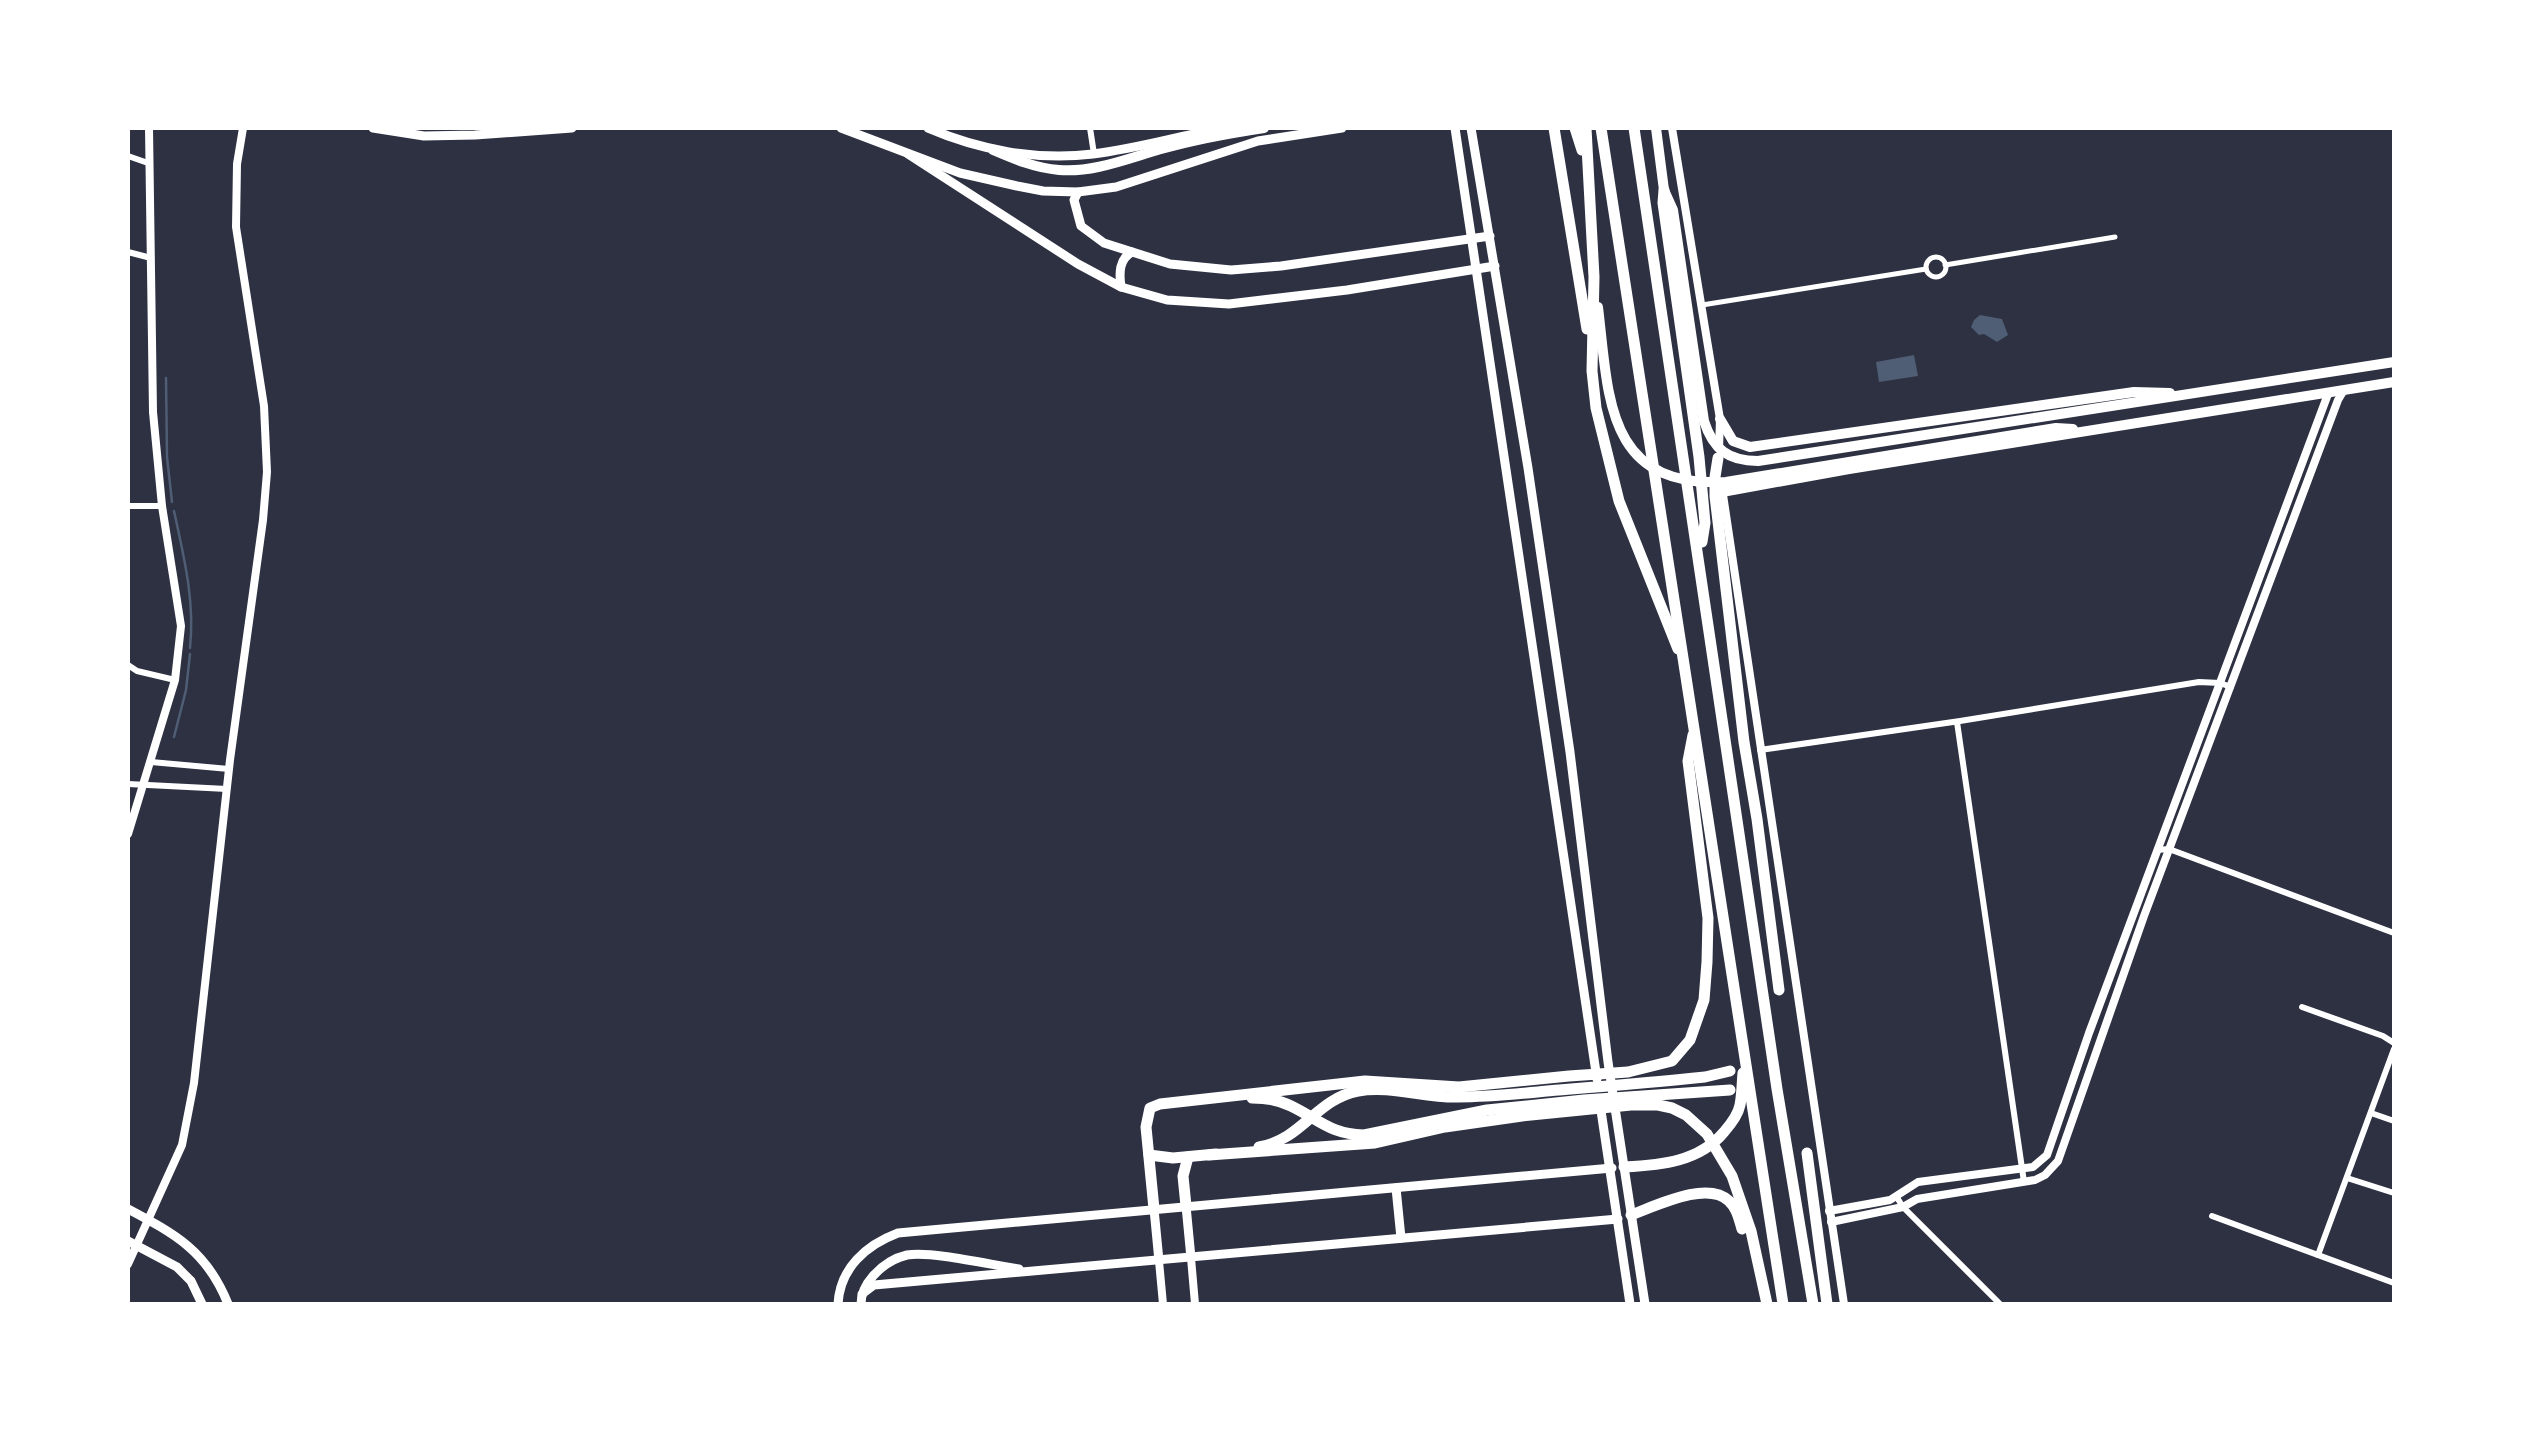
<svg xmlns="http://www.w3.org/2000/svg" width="2522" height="1432" font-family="Signika,sans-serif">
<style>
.water{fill:#4f5d75}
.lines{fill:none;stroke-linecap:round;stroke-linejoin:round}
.stream{stroke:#4f5d75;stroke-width:2.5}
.pedestrian{stroke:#fff;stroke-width:5}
.minor{stroke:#fff;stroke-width:6}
.tertiary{stroke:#fff;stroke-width:8}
.secondary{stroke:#fff;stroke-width:9}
.primary{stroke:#fff;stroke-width:10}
.motorway{stroke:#fff;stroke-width:11}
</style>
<rect width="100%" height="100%" fill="#2d3142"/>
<g class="water">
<polygon points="1980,315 2002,319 2008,335 1997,342 1984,334 1979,335 1971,327 1974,320"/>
<polygon points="1914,355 1918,376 1879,382 1876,362"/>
</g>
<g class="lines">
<g class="stream">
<polyline points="166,378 167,457 172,502"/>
<path d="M174 511C184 557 195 601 190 648"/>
<polyline points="174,737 186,690 190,654"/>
</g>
<g class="pedestrian">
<circle cx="1936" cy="267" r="10"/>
<polyline points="1945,265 2115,237"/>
<polyline points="1702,305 1926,269"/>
</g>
<g class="minor">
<polyline points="1090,128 1094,154"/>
<polyline points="128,156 148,163"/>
<polyline points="128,252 151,258"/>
<polyline points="128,506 162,506"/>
<polyline points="128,665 137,671 175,680"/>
<polyline points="1957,722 2024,1182"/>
<polyline points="1760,750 1960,721 2199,682 2220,683 2231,687"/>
<polyline points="151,762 229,769"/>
<polyline points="128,784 227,789"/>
<polyline points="2157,850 2169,849 2394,933"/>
<polyline points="2302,1007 2383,1036 2394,1043"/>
<polyline points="2371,1113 2394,1121"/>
<polyline points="2347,1178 2394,1193"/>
<polyline points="1896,1196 1903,1207 2000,1304"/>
<polyline points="2212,1216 2394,1283"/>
<polyline points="2318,1255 2394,1049"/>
</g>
<g class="tertiary">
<polyline points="1672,128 1720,419 1719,449"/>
<polyline points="1722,488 1844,1304"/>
<polyline points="128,834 175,680 181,626 162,506 153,412 149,128"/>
<polyline points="1829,1211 1890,1200 1918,1182 2033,1167 2047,1155 2089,1033 2328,394"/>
<polyline points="1831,1222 1903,1207 1917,1199 2035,1180 2045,1175 2058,1161 2144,916 2338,400 2344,390"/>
<polyline points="1191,1258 1195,1304"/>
<polyline points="1159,1261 1163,1304"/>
<polyline points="128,1264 182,1145 194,1083 230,760 263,520 267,472 264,406 236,227 237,164 243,128"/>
</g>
<g class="secondary">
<polyline points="373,128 424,136 475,135 572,128"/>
<polyline points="841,128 960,173 1017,186 1043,191 1078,192 1116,187 1258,141 1342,128"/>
<path d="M928 128C979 150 1037 161 1093 154 1136 149 1180 136 1222 128"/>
<polyline points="1455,128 1597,1079"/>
<polyline points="1471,128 1528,468 1570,752 1608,1062 1645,1304"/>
<polyline points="908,154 1078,264 1121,287 1167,300 1229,304 1347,290 1495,266"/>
<polyline points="1078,192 1074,200 1081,226 1104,243 1170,264 1231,270 1281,266 1490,236"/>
<path d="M1121 287C1119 273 1119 259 1132 252"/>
<polyline points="1600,1104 1630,1304"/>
<polyline points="1396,1188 1401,1238"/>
<polyline points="1186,1206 1191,1258"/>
<path d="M128 1209C175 1234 207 1251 228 1304"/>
<polyline points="1154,1209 1159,1261"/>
<polyline points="128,1241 177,1267 191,1281 202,1304"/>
<polyline points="862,1294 874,1285 1618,1219"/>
<path d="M838 1304C840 1268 866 1245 898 1233L1612 1168"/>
<path d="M861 1304C861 1293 866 1284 873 1276 882 1266 894 1258 907 1255 933 1251 991 1265 1019 1269"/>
</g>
<g class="primary">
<path d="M1656 128 1664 190 1673 210 1704 421C1713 449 1728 461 1758 461L2394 362"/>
<path d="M993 150C1014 159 1035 168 1059 170 1095 173 1131 157 1165 148 1197 139 1231 133 1264 128"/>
<path d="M1598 307C1609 397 1605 488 1726 482L2056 428 2073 429"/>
<polyline points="1720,419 1733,441 1750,447 2134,392 2170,393"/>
<polyline points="1722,492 1849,469 2394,382"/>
</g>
<g class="motorway">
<polyline points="1554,128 1587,329"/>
<polyline points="1575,128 1582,150"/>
<polyline points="1586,128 1594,277 1592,371 1596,408 1619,501 1678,649"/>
<polyline points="1601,128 1783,1304"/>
<polyline points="1634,128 1777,1089 1813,1304"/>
<polyline points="1664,190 1663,203 1699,457 1705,523 1702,542"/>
<polyline points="1718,458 1715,477 1715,496 1744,742 1757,819 1779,990"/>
<path d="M1252 1098C1266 1098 1279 1100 1291 1106 1320 1120 1330 1134 1364 1135L1487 1110 1584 1100 1730 1090"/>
<path d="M1259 1147C1302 1140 1316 1099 1358 1091 1390 1085 1425 1098 1458 1097 1492 1097 1525 1093 1559 1090 1608 1086 1657 1082 1705 1077L1730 1071"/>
<polyline points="1807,1153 1827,1304"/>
<polyline points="1149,1155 1173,1158 1216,1154"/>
<polyline points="1209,1155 1375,1143 1445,1127 1522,1116 1631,1105 1658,1105 1672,1108 1686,1115 1707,1134 1732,1176 1751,1231 1767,1304"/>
<path d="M1624 1167C1661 1165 1699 1162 1724 1132 1731 1124 1738 1115 1740 1105 1742 1095 1742 1084 1743 1073"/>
<polyline points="1186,1206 1183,1176 1188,1157"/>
<polyline points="1154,1209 1146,1127 1150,1108 1160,1104 1365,1081 1459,1087 1569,1076 1628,1072 1672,1061 1690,1040 1704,1000 1707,962 1708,918 1688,761 1693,735"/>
<path d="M1631 1215C1656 1206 1707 1180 1729 1201 1737 1208 1739 1219 1742 1229"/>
</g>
</g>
<rect width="2522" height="1432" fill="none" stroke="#ffffff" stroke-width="260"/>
</svg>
